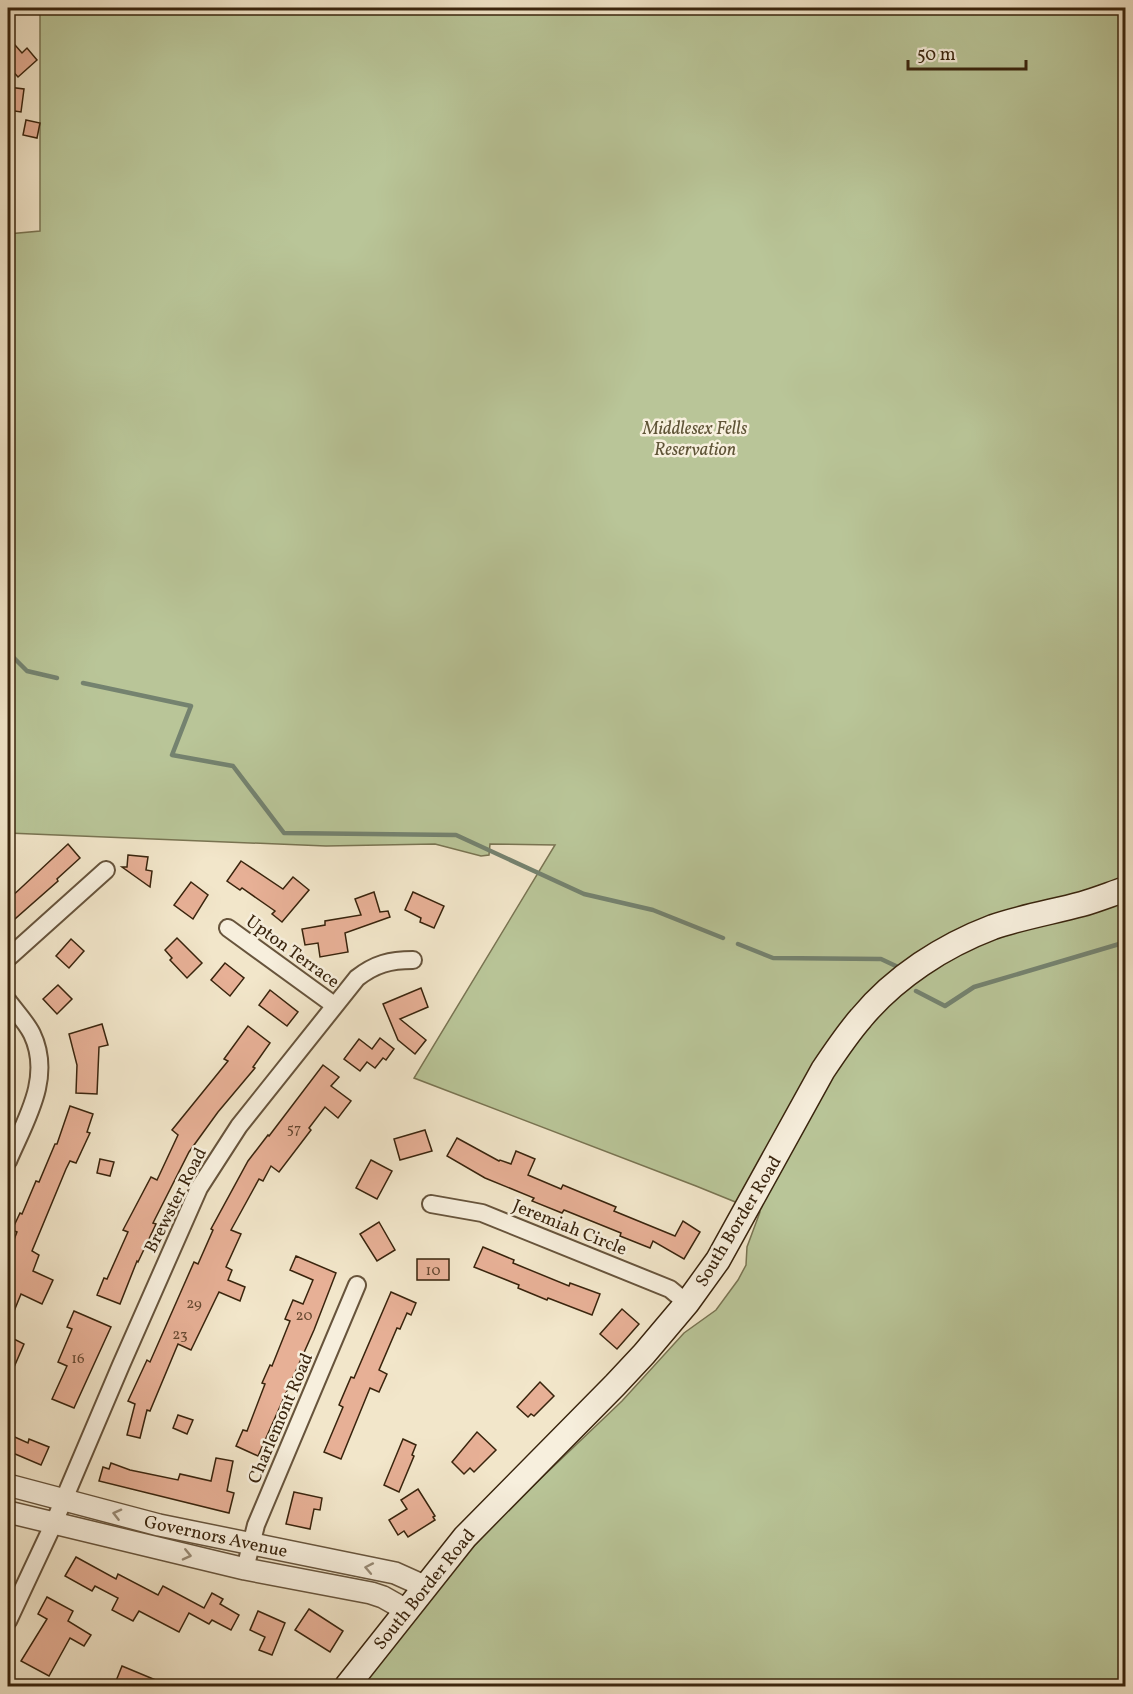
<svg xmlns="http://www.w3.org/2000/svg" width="1133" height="1694" font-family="Vollkorn,serif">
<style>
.green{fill:#b9c598;stroke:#797452;stroke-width:1.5}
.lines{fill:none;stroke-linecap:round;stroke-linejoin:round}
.stream{stroke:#74826f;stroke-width:4.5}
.building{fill:#e7b096;stroke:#39240d;stroke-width:1.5}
.minor-casing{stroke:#67543c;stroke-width:20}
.tertiary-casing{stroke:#67543c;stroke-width:24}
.secondary-casing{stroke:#39240d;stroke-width:27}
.minor{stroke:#f7efdd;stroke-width:16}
.tertiary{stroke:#f7efdd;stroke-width:21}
.secondary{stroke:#f7efdd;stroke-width:24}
.oneway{stroke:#988a75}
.labels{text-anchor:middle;stroke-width:5;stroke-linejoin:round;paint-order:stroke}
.number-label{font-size:15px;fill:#64472f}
.park-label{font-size:18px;font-style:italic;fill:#5f5437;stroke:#f7efdd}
.street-label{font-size:18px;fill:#39240d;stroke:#f7efdd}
</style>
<rect width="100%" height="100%" fill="#f2e6ca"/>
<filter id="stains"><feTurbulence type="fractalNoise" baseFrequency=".00333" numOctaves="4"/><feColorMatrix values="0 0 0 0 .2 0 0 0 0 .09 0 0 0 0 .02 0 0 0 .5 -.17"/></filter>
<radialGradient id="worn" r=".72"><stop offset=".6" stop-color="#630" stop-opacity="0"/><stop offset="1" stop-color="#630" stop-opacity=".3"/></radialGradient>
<polygon class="green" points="8,8 1125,8 1125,1686 358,1686 441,1581 514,1504 622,1401 684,1333 716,1310 738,1280 746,1265 747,1247 760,1212 696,1186 414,1078 555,845 490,844 489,855 481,856 435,844 326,846 8,833 8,234 40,231 40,11 8,13"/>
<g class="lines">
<g class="stream">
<polyline points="8,652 27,671 57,678"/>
<polyline points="83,683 191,706 172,755 233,766 284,833 456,835 584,894 653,910 723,938"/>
<polyline points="738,944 773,958 881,959 898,967"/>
<polyline points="916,991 945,1006 974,987 1126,942"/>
</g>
</g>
<g class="building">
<polygon points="8,37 22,53 27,48 37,60 18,77 8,66"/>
<polygon points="8,87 24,89 21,112 8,110"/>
<polygon points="26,120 40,123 37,138 23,135"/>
<polygon points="68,844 80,858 57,879 58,881 8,925 8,900"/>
<polygon points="128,855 148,857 146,870 152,871 150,887 122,867 127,867"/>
<polygon points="241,861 283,889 293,877 309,890 282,922 272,914 275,911 242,888 240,890 227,881"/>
<polygon points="191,882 208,895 193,919 174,905"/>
<polygon points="374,892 380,912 388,911 390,917 345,933 348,952 320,957 318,943 305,945 302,929 325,925 325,921 361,915 355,899"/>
<polygon points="413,892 444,906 434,928 420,922 421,918 405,910"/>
<polygon points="177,938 202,963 187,978 170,960 172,958 165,950"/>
<polygon points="71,939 84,951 69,968 56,956"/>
<polygon points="225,963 244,978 230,996 211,980"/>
<polygon points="58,985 72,999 57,1014 43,999"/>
<polygon points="421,988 428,1007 400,1019 426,1040 415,1054 398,1040 383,1004"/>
<polygon points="270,990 298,1012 287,1026 259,1005"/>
<polygon points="102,1024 108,1045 99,1047 97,1094 76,1093 77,1065 69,1034"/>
<polygon points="248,1026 270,1043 253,1067 255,1068 218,1112 189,1152 153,1223 156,1224 138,1262 137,1261 120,1304 97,1295 104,1278 107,1279 128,1232 123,1230 132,1213 151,1177 157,1180 178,1135 172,1130 228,1061 224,1059"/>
<polygon points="380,1038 394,1049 386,1060 383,1058 375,1068 367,1062 360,1071 344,1059 359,1039 372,1049"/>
<polygon points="323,1065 339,1077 331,1086 351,1101 338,1118 325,1107 309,1128 311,1130 279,1172 271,1166 263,1181 259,1179 231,1230 241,1234 226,1267 232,1270 228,1280 245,1287 240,1301 219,1292 191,1350 178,1344 150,1411 147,1410 140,1438 127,1435 135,1404 128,1401 147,1360 150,1362 194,1262 198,1264 213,1230 211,1229 248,1161 268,1135 269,1136"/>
<polygon points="70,1106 93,1114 87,1132 90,1133 76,1163 70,1161 66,1169 32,1251 39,1255 33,1271 53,1280 42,1304 21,1294 8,1326 8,1255 17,1232 12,1230 20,1213 22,1214 36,1181 39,1182 55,1144 57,1144"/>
<polygon points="425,1130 432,1151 400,1160 394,1139"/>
<polygon points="457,1138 499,1161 500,1160 511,1164 516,1151 535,1159 528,1175 561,1189 563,1185 616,1207 614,1211 675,1236 683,1221 700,1232 684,1259 653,1241 650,1248 620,1236 621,1233 564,1210 562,1213 532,1201 534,1198 485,1178 447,1156"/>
<polygon points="100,1159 114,1162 110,1176 97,1173"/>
<polygon points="371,1160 392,1171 377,1199 356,1188"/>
<polygon points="379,1222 395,1250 377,1261 360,1234"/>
<polygon points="483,1247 514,1260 513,1263 569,1286 570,1283 600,1294 592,1315 548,1298 547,1300 518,1288 519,1285 474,1267"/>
<polygon points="296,1256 336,1273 314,1330 258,1456 236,1446 243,1430 247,1431 265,1384 262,1383 270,1365 272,1366 290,1321 285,1319 293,1300 303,1304 313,1280 290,1270"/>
<rect x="417" y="1259" width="32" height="21"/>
<polygon points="391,1292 416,1303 411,1315 407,1313 400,1329 397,1328 379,1370 387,1374 379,1392 370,1388 341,1459 324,1452 343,1407 339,1405 351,1377 354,1378"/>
<polygon points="622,1309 639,1324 617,1349 600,1334"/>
<polygon points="74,1311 111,1327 74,1408 52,1399 67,1366 58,1362 72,1329 67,1327"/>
<polygon points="8,1336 24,1344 8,1381"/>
<polygon points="540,1382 554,1396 534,1416 531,1414 528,1417 517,1407"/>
<polygon points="178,1415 193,1420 187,1434 173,1428"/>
<polygon points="477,1432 496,1450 474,1472 470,1468 464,1474 452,1462"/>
<polygon points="8,1434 28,1443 29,1439 49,1447 41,1465 8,1451"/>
<polygon points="403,1439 416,1445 412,1455 414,1456 399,1492 384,1485"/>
<polygon points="216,1458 233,1461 227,1491 234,1493 229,1513 99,1481 103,1467 109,1469 111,1463 130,1470 178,1480 180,1474 211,1481"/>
<polygon points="418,1489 435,1516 433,1517 435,1520 408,1537 404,1531 398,1535 389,1520 407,1509 401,1500"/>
<polygon points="294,1492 322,1498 320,1510 314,1509 310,1529 286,1524"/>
<polygon points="76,1557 116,1579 118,1574 158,1595 163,1586 204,1608 212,1593 223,1599 220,1604 239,1615 231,1630 212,1620 209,1624 189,1613 179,1632 139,1611 133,1621 112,1610 118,1598 95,1586 92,1591 65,1576"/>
<polygon points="47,1597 73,1611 68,1621 91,1635 84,1646 70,1638 49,1676 21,1661 47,1619 38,1614"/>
<polygon points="309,1609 343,1631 330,1652 295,1630"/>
<polygon points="258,1611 285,1623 272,1655 259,1650 265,1637 250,1630"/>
<polygon points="122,1666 170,1686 114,1686"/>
</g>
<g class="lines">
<g class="minor-casing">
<g id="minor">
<polyline points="228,928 334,1005"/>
<polyline points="8,958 106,870"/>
<path d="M8 1001C16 1012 26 1022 32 1034 53 1078 25 1121 8 1161"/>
<polyline points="431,1204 482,1213 670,1289 687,1303"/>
<polyline points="245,1569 256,1525 357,1285"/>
<path d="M8 1621 53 1525 121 1365 199 1188 239 1126 357 978C375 964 390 960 413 960"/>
</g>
</g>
<g class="tertiary-casing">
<g id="tertiary">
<polyline points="8,1485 159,1525 395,1573 424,1586"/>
<polyline points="8,1512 245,1569 371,1593 383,1597 406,1610"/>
</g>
</g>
<g class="secondary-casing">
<path id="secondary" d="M347 1686 465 1537 615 1385 644 1354 687 1303 718 1260 823 1070C835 1052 847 1034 861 1018 895 977 943 946 993 927 1022 917 1052 912 1082 904 1096 900 1111 894 1126 889"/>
</g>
<use href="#minor" class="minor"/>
<use href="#tertiary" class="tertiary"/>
<use href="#secondary" class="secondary"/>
</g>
<defs><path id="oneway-chevron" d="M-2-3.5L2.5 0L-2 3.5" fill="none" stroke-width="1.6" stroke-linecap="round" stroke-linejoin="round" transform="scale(1.5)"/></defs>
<g class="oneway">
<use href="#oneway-chevron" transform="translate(117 1514) rotate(-166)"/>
<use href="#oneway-chevron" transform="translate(187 1555) rotate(13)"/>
<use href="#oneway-chevron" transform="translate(369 1568) rotate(-169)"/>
</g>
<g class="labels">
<g class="number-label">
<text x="294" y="1133">57</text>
<text x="433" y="1275">10</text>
<text x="194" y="1308">29</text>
<text x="304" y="1320">20</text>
<text x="180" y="1339">23</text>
<text x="78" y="1363">16</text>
</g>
<g class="park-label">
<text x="695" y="434">Middlesex Fells<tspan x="695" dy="21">Reservation</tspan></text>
</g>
<g class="street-label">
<text transform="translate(293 951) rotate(36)" y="6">Upton Terrace</text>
<text transform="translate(175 1200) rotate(-63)" y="6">Brewster Road</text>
<text transform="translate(738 1221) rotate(-59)" y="6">South Border Road</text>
<text transform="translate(570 1227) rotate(22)" y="6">Jeremiah Circle</text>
<text transform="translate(280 1418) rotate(-67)" y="6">Charlemont Road</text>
<text transform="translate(216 1536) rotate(12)" y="6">Governors Avenue</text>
<text transform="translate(424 1589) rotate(-51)" y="6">South Border Road</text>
</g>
</g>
<rect width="1133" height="1694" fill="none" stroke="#f2e6ca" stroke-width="30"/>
<rect x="9" y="9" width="1115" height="1676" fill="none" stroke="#39240d" stroke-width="3"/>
<rect x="15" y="15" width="1103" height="1664" fill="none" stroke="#39240d" stroke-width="1.5"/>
<path d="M908 60v9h118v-9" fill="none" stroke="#39240d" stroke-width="3"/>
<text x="917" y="60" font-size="18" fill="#39240d" stroke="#f7efdd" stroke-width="4.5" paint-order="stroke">50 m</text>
<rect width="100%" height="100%" filter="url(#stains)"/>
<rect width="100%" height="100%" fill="url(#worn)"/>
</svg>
